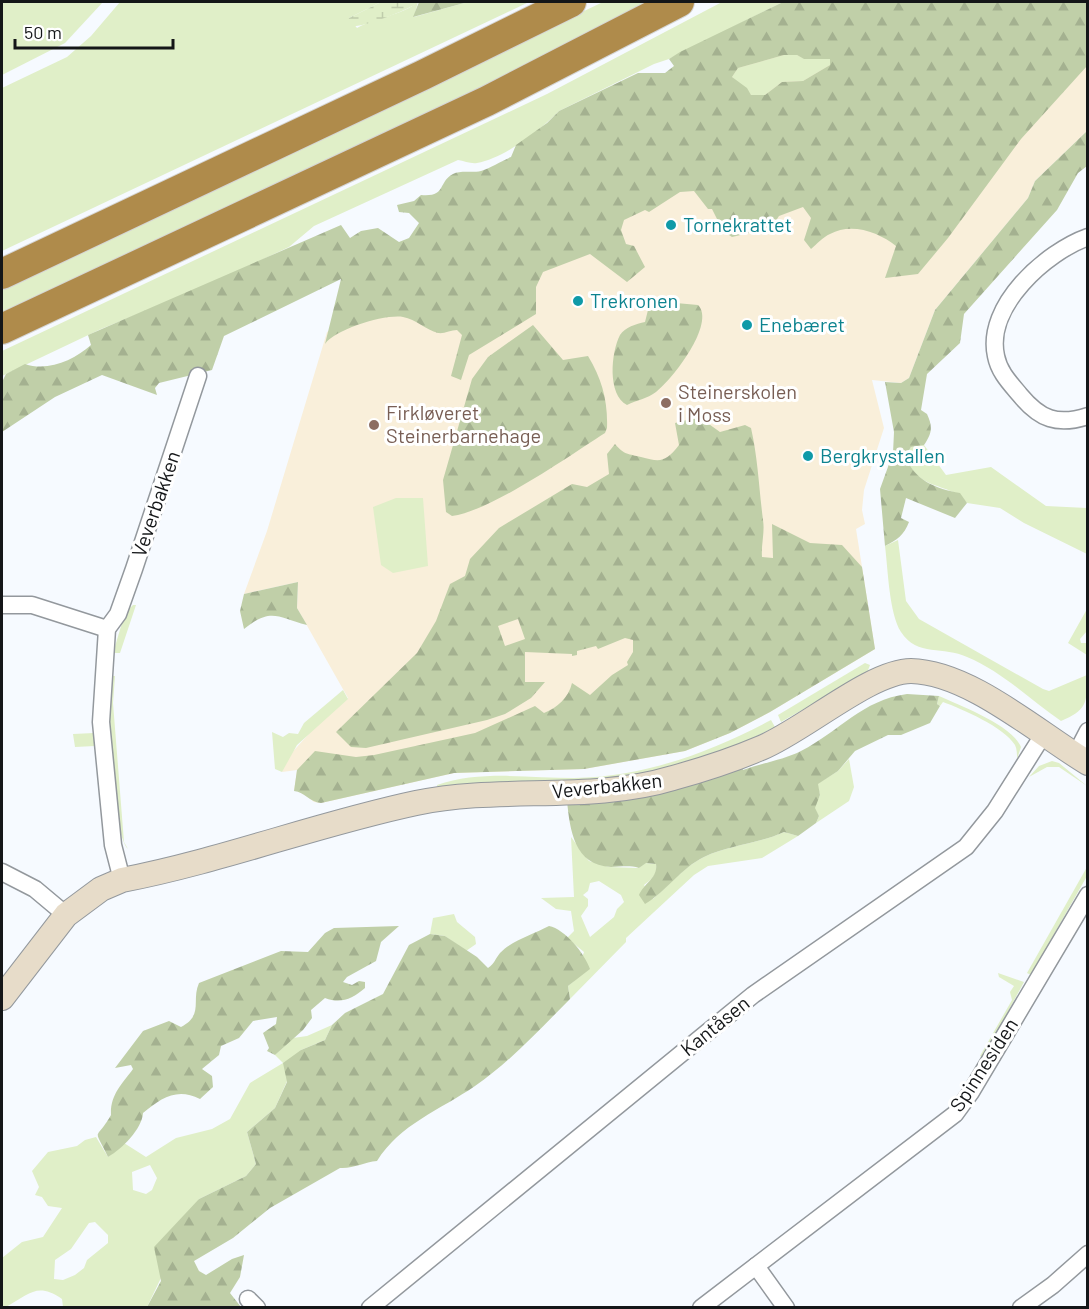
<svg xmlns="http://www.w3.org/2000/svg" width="1089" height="1309" font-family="Barlow,sans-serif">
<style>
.education{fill:#f9efda}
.grass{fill:#e0efc8;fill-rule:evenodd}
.forest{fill:url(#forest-firs);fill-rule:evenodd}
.wetland{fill:url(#wetland-marsh)}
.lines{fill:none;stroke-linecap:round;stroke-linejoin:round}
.street-casing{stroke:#93989d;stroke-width:19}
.secondary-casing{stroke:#93989d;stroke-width:26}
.highway-casing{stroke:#d5d5d5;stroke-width:32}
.street{stroke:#fff;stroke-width:16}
.secondary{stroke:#e7dcc9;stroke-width:24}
.highway{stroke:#af8b4b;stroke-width:30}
.culture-dot{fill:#0f9aa8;stroke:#fff;stroke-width:2}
.education-dot{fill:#8d6e63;stroke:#fff;stroke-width:2}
.labels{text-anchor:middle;stroke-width:6;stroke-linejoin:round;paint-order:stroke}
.culture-label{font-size:20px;fill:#0d838f;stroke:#fff;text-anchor:start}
.education-label{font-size:20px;fill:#785e54;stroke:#fff;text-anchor:start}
.street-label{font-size:20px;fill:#141618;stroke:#fff}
</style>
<defs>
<pattern id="forest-firs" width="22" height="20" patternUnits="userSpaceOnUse" patternTransform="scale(1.5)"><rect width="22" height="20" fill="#c0cfa8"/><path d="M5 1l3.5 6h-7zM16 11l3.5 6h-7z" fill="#a4b190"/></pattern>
<pattern id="wetland-marsh" width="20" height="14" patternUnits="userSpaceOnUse" patternTransform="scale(1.5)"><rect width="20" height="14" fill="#e0efc8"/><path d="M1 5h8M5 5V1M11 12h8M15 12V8" fill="none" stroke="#bfccab"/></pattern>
</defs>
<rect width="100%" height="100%" fill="#f6faff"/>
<polygon class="education" points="829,2 1087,2 1087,131 1035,181 1028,198 935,310 909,378 901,383 872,380 884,428 864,490 862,510 865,524 856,529 875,649 770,712 730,733 685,751 584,769 454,773 321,803 314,802 300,791 294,791 297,770 282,772 288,757 315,727 348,698 297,608 298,582 244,594 267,531 327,332"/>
<g class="grass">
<polygon points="2,2 103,2 65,43 2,75"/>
<path d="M120 2H381L349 18 357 28C377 17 400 16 418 2L414 17 468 2H529L2 251V88L67 57 91 36Z"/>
<polygon points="603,2 653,2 554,53 2,314 2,288"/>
<path d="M722 2H783L669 59 654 64 559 111C540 131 504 158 477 163 471 164 464 161 458 160L314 226 289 247 202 288 101 329 2 376V351L547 94Z"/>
<polygon points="784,55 797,55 805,59 831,59 830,65 803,81 782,82 765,95 751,95 732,77 738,68"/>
<path d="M924 445 946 475 991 467 1046 506 1087 508V554L1024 523 1000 508 967 503C951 481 916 493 906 455L911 447Z"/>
<polygon points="396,498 423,498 428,566 393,573 381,565 373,507"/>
<path d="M898 540 906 601 919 619 1043 689 1049 691 1087 675C1087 702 1088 710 1061 721 1030 700 1003 672 967 657 944 646 917 657 901 632 889 613 888 569 885 546Z"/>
<polygon points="133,605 136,605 120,653 113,653 125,613"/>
<polygon points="1087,609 1087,631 1080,639 1081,643 1087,643 1087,655 1068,643"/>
<polygon points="865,663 870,665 867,673 781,722 778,715"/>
<path d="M112 676H115L113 703 124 842 128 849C115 838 107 735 108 713 108 700 111 688 112 676Z"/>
<polygon points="343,690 348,699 297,745 282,772 275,769 272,732 283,737 289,733 298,734 304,723"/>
<path d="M939 696C961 706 1012 725 1021 747L1017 759C1017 754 1017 749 1015 745 1004 727 962 709 943 702L940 706 937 704Z"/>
<path d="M771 720 775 727 735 747 645 776 438 790 437 785C480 770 530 778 574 778 644 777 711 752 771 720Z"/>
<polygon points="94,733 95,746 75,747 73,734"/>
<polygon points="849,759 854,787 849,801 816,823 819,816 814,808 820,795 817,784 838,771"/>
<polygon points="1052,761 1059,763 1087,786 1059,767 1047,767 1029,777 1039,766"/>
<path d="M784 832 798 836 762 858 708 866 694 875 626 938V942L570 999 568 986 574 981 584 952 567 938 574 931 571 911 556 909 541 898 574 897 571 837 589 861 609 867 639 868 645 863 656 864C658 875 652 879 644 885L653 899C669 885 684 867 704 857 729 845 758 844 784 832ZM599 881 621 895 624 902 617 909 614 917 590 937 581 916 588 906V899L583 895 588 891 590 883Z"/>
<polygon points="1087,867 1087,876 1031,975 1027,973"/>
<polygon points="454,914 457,922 475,937 476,944 466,951 445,936 430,934 433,918"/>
<polygon points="998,973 1024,982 983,1058 980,1056 1012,1000 1010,992 1014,986 999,977"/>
<path d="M332 1025 325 1040 301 1050 275 1108 247 1132 256 1164 246 1176 199 1199 147 1307H63L62 1299C37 1282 30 1294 6 1307H2V1258L22 1242 43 1237 62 1208 48 1206 42 1197 35 1195 39 1187 32 1171 48 1152 77 1146 85 1140 96 1137 108 1157 124 1143 146 1157 176 1138 212 1129 230 1119 250 1083 283 1063 275 1055 293 1038 307 1036ZM150 1165 157 1178 152 1190 146 1194 133 1190 132 1172ZM95 1222 108 1235V1243L87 1260 84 1268 75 1275 63 1280 54 1279 55 1260 71 1249 89 1223Z"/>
</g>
<g class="forest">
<polygon points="419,2 468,2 413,17"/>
<path d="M783 2H1087V66L1021 139 948 238 918 274 885 278 896 246C879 232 851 222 830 234 823 237 817 244 811 249L804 240 811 218 803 207 779 216 771 228 732 237 723 231 712 209H708L694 191 680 192 649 212 645 210 624 220 621 230 626 244 634 246 645 267 627 282 590 254 543 272 536 287V314L469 355 461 380 451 376 462 335 457 330C451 330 444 334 438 333 426 330 416 319 403 317 385 314 336 329 325 344L341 279 224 336 212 370 159 383 155 388 157 395 102 375 55 397 2 432V382L6 374 25 364C48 372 74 360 91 345L88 335 341 225 350 238 361 231 378 228 399 242 409 238 419 223 409 213 399 212 397 205 414 201 421 195C447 197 437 183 453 174 460 170 472 173 481 171 491 168 501 161 511 157L516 145 547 123 559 111 638 73H665L674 66 669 59 680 52ZM784 55H797L804 59H830V65L803 81 782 82 765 95H751L747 88 732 77 738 68Z"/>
<path d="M1087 131V166L1078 173 1057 210 964 314 960 343 927 374 921 410 927 414C933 427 932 433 924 445L911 447 906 455C912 480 937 489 960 493L967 503 955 518 906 498 901 518 909 522C904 535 897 540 885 546L880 489 893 453 894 432 885 382 901 383 909 378 935 310 1028 198 1035 181Z"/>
<path d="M654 301 698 305C716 323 673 379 656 392 647 399 637 400 627 405 607 395 611 352 620 335 625 327 636 324 645 322L649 306Z"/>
<path d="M533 325 563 360 588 356C602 379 608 401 607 428L605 433C569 456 491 511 452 516L446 512 443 480 472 379 488 357Z"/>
<path d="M699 417 720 432 745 425 751 428C758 459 759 489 763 520 765 532 761 545 762 557L773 558 772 524 810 543 842 545 862 567 875 649 770 712 730 733 685 751 584 769 454 773 321 803C309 802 305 792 294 791L297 770 315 751 356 757 374 755 475 733 535 706 544 713C557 708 569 697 572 683L590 695 612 675 628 665 627 662 633 652V640L625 638 598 649 596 646 577 651V655L572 656V654L525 652V682H545L531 698 505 714 487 720 366 748 351 747 336 732 417 653 436 621 450 584 465 576 470 559 499 528 572 484 587 487 609 474 607 454 615 444C624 455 629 454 641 457 660 462 665 463 679 445L675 423ZM518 619 525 639 505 646 498 626Z"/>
<path d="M298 582 297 608 307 625C277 617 271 607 244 629L240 611 244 594Z"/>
<path d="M907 694 939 696 937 704 940 706 930 723 901 735H888L855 751 838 771 818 784 820 795 815 808 819 816 816 823 798 836 784 832C758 844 729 845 704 857 681 868 667 891 645 904L639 895C644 883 658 878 656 864L646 863 639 868C629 865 621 867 611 867 574 865 570 830 567 801L742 765 743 770C762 763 783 760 801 751 840 731 862 700 907 694Z"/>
<path d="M399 926 381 942 376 961 347 977 343 982 352 985 359 981 365 982V988C352 999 341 1004 325 998L311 1010 312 1018 303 1030 275 1055 267 1051 269 1048 263 1033 276 1024 277 1017 253 1021 239 1038 221 1046 219 1055 202 1069 212 1076 213 1087 200 1099C177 1087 161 1098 143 1113 142 1129 122 1149 108 1157 93 1125 95 1143 111 1115 110 1095 122 1084 133 1069L131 1065 115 1068 143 1031 169 1021 181 1027C204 1015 191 1001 199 983L281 951 308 952 325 933 334 928Z"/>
<path d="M549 926C565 929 585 954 590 969L568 986 570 999C540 1029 510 1062 475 1086 440 1110 400 1124 377 1161 364 1162 353 1169 340 1168L270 1208 233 1238 194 1261 199 1271 206 1275 232 1259 244 1255 240 1277 230 1293 241 1307H147L161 1281 154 1247 199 1199 246 1176 256 1164 247 1132 275 1108 287 1082 283 1063 301 1050 325 1040 332 1025 345 1013 383 994 409 945 430 934 445 936 477 957 488 968C495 963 495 959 500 953 511 941 534 934 549 926Z"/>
</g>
<path class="wetland" d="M381 2H419C408 10 358 30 347 26L349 18Z"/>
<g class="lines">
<g class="street-casing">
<g id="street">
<path d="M1088 237C1046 252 985 306 996 356 999 372 1010 383 1020 395 1040 419 1057 426 1088 416"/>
<polyline points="2,605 32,605 107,629"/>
<polyline points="1075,756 1088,731"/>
<polyline points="2,872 35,889 66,915"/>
<polyline points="122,880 113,845 101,722 107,629 118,614 134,569 198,376"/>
<polyline points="756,1266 786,1308"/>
<polyline points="248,1299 257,1308"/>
<polyline points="370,1308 753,995 966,847 995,811 1043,735"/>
<polyline points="701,1308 955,1114 971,1092 1088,895"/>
<polyline points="1021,1308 1053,1285 1088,1254"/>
</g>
</g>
<g class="secondary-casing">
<path id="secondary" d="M2 998 66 915 101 889 122 880C221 861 317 824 416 803 501 785 590 803 673 778 702 770 733 760 761 748 803 731 871 671 911 671 969 672 1038 733 1088 763"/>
</g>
<g class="highway-casing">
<g id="highway">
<polyline points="2,274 423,75 571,2"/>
<polyline points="2,329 487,101 679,2"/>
</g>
</g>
<use href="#street" class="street"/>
<use href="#secondary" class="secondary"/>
<use href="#highway" class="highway"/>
</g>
<g class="culture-dot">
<circle cx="671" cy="225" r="6"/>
<circle cx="578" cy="301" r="6"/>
<circle cx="747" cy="325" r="6"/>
<circle cx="808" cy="456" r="6"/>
</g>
<g class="education-dot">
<circle cx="666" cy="403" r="6"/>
<circle cx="374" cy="425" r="6"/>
</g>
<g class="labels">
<g class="culture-label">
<text x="683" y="232">Tornekrattet</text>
<text x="590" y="308">Trekronen</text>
<text x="759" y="332">Enebæret</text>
<text x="820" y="463">Bergkrystallen</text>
</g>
<g class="education-label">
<text x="678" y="399">Steinerskolen<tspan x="678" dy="23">i Moss</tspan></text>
<text x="386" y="420">Firkløveret<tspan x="386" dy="23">Steinerbarnehage</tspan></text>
</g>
<g class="street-label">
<text transform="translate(156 504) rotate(-71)" y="7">Veverbakken</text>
<text transform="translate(607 786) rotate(-6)" y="7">Veverbakken</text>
<text transform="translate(715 1026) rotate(-39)" y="7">Kantåsen</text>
<text transform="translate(984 1065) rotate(-57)" y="7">Spinnesiden</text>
</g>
</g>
<rect width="1089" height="1309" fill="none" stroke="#141618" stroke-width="6"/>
<path d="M15 39v9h158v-9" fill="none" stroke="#141618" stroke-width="3"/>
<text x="24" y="39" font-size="18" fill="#141618" stroke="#ffffff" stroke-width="4.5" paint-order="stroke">50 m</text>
</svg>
